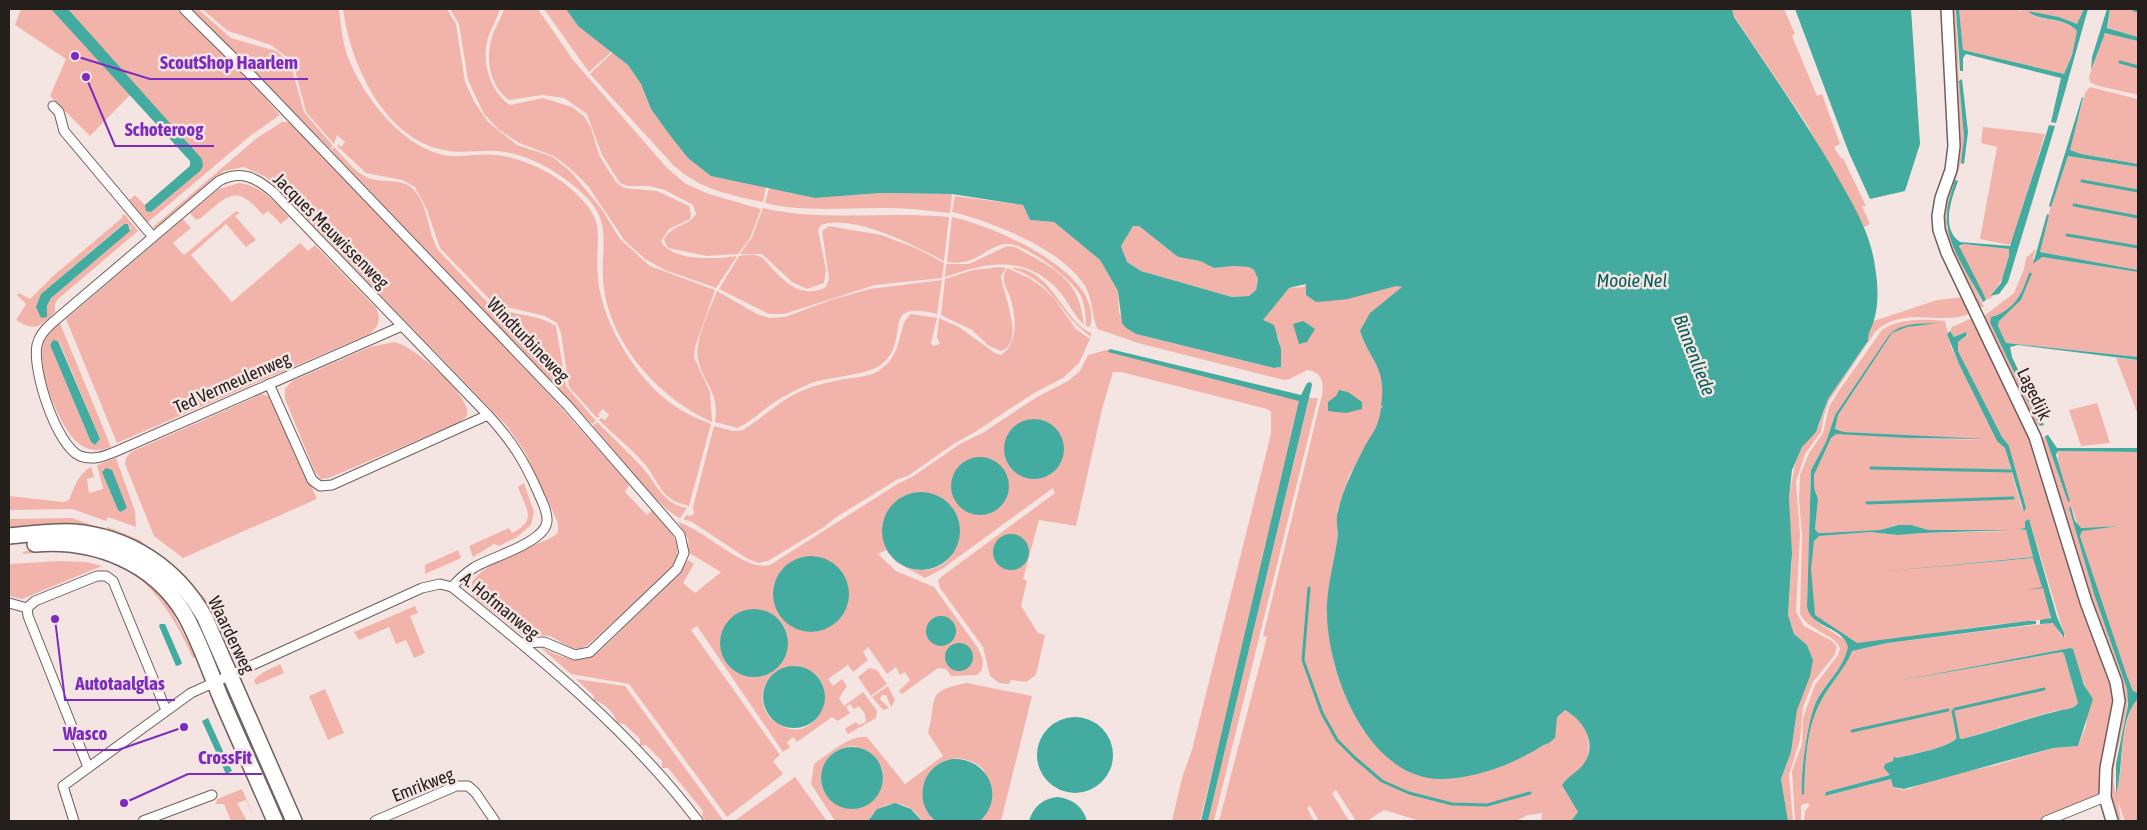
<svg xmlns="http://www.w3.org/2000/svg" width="2147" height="830" font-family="'Asap Condensed',sans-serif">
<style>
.green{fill:#f2b4aa;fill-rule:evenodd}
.water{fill:#43aba0;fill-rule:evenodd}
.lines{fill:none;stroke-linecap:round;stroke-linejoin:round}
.stream{stroke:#43aba0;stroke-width:3}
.minor-casing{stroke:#6e605e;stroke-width:11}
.tertiary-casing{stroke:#6e605e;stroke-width:14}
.primary-casing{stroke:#6e605e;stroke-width:18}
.minor{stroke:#fff;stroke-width:9}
.tertiary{stroke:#fff;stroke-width:11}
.primary{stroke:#fff;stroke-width:15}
.labels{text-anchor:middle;stroke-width:5;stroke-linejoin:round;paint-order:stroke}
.street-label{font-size:18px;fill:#241e1d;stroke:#f5e5e2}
.water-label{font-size:19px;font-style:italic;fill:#025f58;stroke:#f5e5e2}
.leader{fill:none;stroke:#7b2cbf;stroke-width:2}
.callout-dot{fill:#7b2cbf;stroke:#f5e5e2;stroke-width:2}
.callout-label{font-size:19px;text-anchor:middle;font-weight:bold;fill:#7b2cbf;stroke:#f5e5e2;stroke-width:5;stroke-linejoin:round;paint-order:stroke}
</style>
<rect width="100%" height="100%" fill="#f5e5e2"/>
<g class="green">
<polygon points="21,9 176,9 245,75 280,115 250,136 147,223 128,201 135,195 145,205 190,166 190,160 130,95 90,136 50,96 66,59 15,25"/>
<polygon points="192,9 198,9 231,38 276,51 290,62 304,112 333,146 330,149"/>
<path d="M202 9H339C341 25 342 41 348 57 363 97 405 151 450 156 465 157 481 153 496 155 522 158 552 172 571 189 610 223 594 234 598 278 602 325 641 388 683 411 691 416 701 420 711 424L689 506C664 500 662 490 650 471 639 455 613 434 599 420L601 418 605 420 609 415 603 409 598 414 600 417H596L569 387 561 333 557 323 545 316 494 304 440 248 427 210 415 187 402 180 366 173 337 146 338 144 341 147 345 142 337 135 334 144 306 112 293 62 271 45 228 31Z"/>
<path d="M343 9H447L456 24 465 82 475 103 488 122 517 145 553 157 571 172 601 208 620 239 650 266 715 290 695 347 694 357 710 392 712 422C658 398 606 340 603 278 601 246 612 223 586 197 563 174 530 154 497 151 479 150 462 154 444 150 384 139 350 63 343 9Z"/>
<path d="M450 9H500C497 19 491 28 488 38 481 61 490 92 510 105L543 98 572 107 584 116 591 128 599 155 616 182 624 188 657 191 689 206 691 215 690 219 669 229 661 241C672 262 716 259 737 256L716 288 665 270 645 259 625 241 588 186 572 170 554 156 519 143 498 129 484 114 468 80 459 24Z"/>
<path d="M504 9H538L573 60 667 168 686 184 709 194 761 209 750 238 738 254 707 256 668 248 664 240C670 225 688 227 696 214L693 205 665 190 649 186H627L620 183 602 155 587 114 564 98 543 95 509 100C490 87 485 59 492 37 495 27 501 19 504 9Z"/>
<polygon points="544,9 566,9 578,26 612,51 589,72"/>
<polygon points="1732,9 1784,9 1795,34 1792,36 1817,96 1822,94 1840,144 1834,147 1841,159 1843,158 1866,206 1862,206 1870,224 1864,227 1806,123 1734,16"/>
<polygon points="1952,9 1956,9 1959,81 1964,137 1961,163 1949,200 1947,228 1984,307 1979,307 1947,243 1943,230 1943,215 1959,143"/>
<path d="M1959 9H2013L2021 11 2022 9H2084L2077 24 2059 17 2028 11C2038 23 2064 16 2077 31L2072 55 2064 74 1963 50Z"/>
<polygon points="2110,9 2138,9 2138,37 2108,28"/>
<polygon points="2108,32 2138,41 2138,95 2095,85 2090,82 2089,77 2103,36"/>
<path d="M613 52 628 65 641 84 651 109 745 182 766 187 763 202C729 195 700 189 674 166L590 74Z"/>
<polygon points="2090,87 2138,99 2138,164 2081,154 2069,150 2085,93"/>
<path d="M282 122H289C403 242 522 359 629 485L625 492 647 515 652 510C668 527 688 546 671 569L588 645 582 648 573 649 550 636 521 634 473 596 472 582C486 561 528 548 551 538L558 533V523L525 452 507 426 266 177 244 167 224 171 155 228 153 227 257 138Z"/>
<polygon points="1983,127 2045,134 2013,240 2009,245 1980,239 1997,147 1981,143"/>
<path d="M334 147C344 157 354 172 368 178 382 183 401 178 412 188 429 204 427 233 439 251L490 305C511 316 535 313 556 326L566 386 596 421 592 424 331 150Z"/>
<polygon points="2068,156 2138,167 2138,270 2040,252 2050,209"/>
<path d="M239 183C261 185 275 202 289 217L281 224 268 211 263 215C235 183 229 195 201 218L196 220 190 213 219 189Z"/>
<path d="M769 188 815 198 880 193 952 194 950 213C930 211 909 208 888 208 847 207 807 213 765 203Z"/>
<path d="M955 196 1023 205 1030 220 1054 222 1100 260 1118 291 1119 312 1126 328 1136 334 1274 368 1281 367 1279 338 1262 320 1289 288 1303 287 1306 284 1398 286 1408 288 1360 331 1367 347 1379 366 1384 389 1379 425 1349 476 1337 512V541L1327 605 1330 641 1335 667 1353 712 1364 731 1438 779 1467 776 1529 750 1563 709 1584 719C1594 757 1588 760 1568 792L1588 821H1541L1542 813 1528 815 1516 821H1420L1384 810 1367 821H1356L1336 790 1332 793 1349 821H1319L1310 806 1307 808 1314 821H1219L1267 637 1263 636 1322 395C1324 382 1322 372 1307 370L1290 379 1284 380 1138 343 1098 329C1092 320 1093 299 1085 286 1062 249 993 222 952 212Z"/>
<path d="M763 208C824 222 887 211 949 217L944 261C916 246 852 213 821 225L818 230 826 270 824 283 807 289 792 282 762 254H740L752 237Z"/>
<path d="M236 211 240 213 235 216 256 240 246 247 226 224 191 255 232 302 300 243 308 251 315 245 376 308C382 320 378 329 367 335L117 443 66 319 183 219 191 228 173 243 184 255Z"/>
<path d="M121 215H125L138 231 58 299 55 304V312C40 327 35 332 16 320L26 304 17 295 19 293 30 299 52 277 123 217ZM123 224H128L131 229 51 298 47 306 37 310 41 294Z"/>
<path d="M952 217C991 225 1106 273 1090 327L1086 326C1086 316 1085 306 1081 296 1074 281 1025 243 1008 244 987 244 978 267 947 262Z"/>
<path d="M829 226 881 235 916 248 944 263 942 278 875 285 784 314H769L719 289 739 256C744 255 753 254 758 256 763 257 766 262 770 266 785 283 802 299 826 287L829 278 822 231Z"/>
<polygon points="1133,226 1139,226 1178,257 1200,261 1214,268 1233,266 1249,267 1254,270 1258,279 1256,290 1249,296 1232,297 1141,271 1127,262 1121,246"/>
<path d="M1964 244 2009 249C2010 266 2002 283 1990 295L1993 297 1986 300 1959 248Z"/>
<path d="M1007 246 1015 247C1053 268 1080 278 1084 325 1074 315 1068 302 1059 291 1026 254 987 262 945 277L946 264H969Z"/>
<polygon points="2036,249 2033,258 2036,263 2038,258 2042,257 2138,272 2138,357 2006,343 1998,326 1999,321 2021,300 2031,273 2015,304 2004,312 1991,317 1990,323 1992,323 2040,426 2034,424 1984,316 2014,293 2024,269 2026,258"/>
<path d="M1000 267 1006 268 1001 276C1003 294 1026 342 1001 351L989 346 972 330 941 315 945 279 973 270Z"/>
<path d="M1007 268 1029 278 1042 287 1053 297 1076 329 1090 339 1079 363 1063 378 1034 393 972 434 955 443 908 476 898 479 835 518 824 527 768 561 758 563 748 559 692 522 683 519 687 515 690 516 694 514 693 507 714 426 733 431 743 430C761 419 777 403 797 393 811 386 829 382 844 379 857 377 871 377 881 369 905 352 897 323 911 314L937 318 931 343 933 346 940 344 937 337 939 318 959 327 995 353 1001 355C1019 343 1016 316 1010 297 1006 286 1000 280 1007 268Z"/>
<path d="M1011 268C1043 265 1059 305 1078 324 1082 328 1086 330 1091 333V337C1058 314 1056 283 1011 268Z"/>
<path d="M942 280 937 314C877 299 913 339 882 364 867 376 830 376 809 384 796 390 783 396 772 404 760 412 750 423 737 428L715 422C720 391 703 384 698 359 694 341 711 307 717 291L757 314 770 318 785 317 831 300 870 289Z"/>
<path d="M1964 297 1971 313C1944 327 1903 304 1875 332L1829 401 1824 415 1821 432 1805 454 1796 482 1800 535 1796 612 1804 626 1832 641 1837 647 1834 656 1813 682 1803 707 1800 740 1789 775 1793 821H1788L1781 779 1791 752 1797 710 1813 660 1807 645 1794 634 1788 615 1792 563 1789 498 1795 463 1802 447 1819 426 1828 399 1867 343 1868 330 1874 321 1937 300Z"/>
<path d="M1972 318 2026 427 2110 681C2118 714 2105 761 2100 795L2042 821H1804L1805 811 1810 805 1806 803 1801 806V821H1795L1792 771 1802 744 1803 718 1815 685 1838 655 1840 649C1837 635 1808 631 1800 614L1802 536 1799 499 1800 475 1809 453 1823 433 1829 407 1838 392 1882 330C1899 318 1925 319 1945 321L1951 347 1997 440 2005 448 2022 509 2025 511 2026 508 2009 446 2002 437 1958 351V342L1968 335 1966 332 1954 337 1950 331 1952 327ZM1937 323 1907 327 1892 333 1838 415 1835 429 1844 432 1985 440 1907 438 1836 433 1831 438 1814 475V488L1818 499 1815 529 1818 533H1822L1880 530 1896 525H1908L1928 530 2014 531 1922 533 1898 535 1870 532 1818 536C1806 547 1810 600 1815 615L1855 643 1861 644 1991 625 2049 619 2051 614 2034 558 1916 568 2033 557 2026 530 2019 529 2025 528V521L2029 519 2065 637 2061 636 2055 624 2051 623 1887 643 1852 651C1845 670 1829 684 1820 703 1806 729 1805 766 1804 794H1802C1800 774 1808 717 1817 700 1826 681 1844 668 1849 647L1845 640 1817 622 1807 607 1811 470 1826 442 1835 415 1889 335C1902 323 1920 324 1937 323ZM2070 648 2089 695 2086 726 2078 746 2053 748 1996 765 1937 778 1909 789 1902 790 1893 787 1891 779 1826 796V792L1890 775 1886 764 1892 763 1895 756 1896 758C1907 756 1954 746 1957 737L1962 739C1992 731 2021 720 2051 712 2059 710 2075 710 2078 703L2064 654 2062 652 1894 682Z"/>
<path d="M60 323 111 447C99 452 86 451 76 441 58 424 37 369 43 344 45 335 53 330 60 323ZM53 340 59 341 100 439 95 445 91 442 50 345Z"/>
<path d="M394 342C412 344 473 397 467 416L460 422 329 478 321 479 315 472 285 399V389L292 381 370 347Z"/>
<path d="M1110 349 1109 352 1305 398 1200 821H1172L1182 778 1192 750 1271 434V412L1267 409 1121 372H1113L1102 409 1076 526 1039 520 1023 579 1027 581 1021 606 1038 633 1045 635 1036 675 1026 682 1011 680 1009 684 999 683 990 676 983 647 940 588 938 581 941 577 1055 493 1053 488 942 569 925 578 896 562 886 550 878 554 896 571 934 587 978 648 983 660 982 670 977 675 951 676 946 669 938 668 902 694 899 691 910 680 905 672 900 675 896 667 887 674 868 647 863 652 868 660 853 672 848 665 828 679 833 686 842 679 847 686 839 698 844 706 863 692 877 711 876 718 848 734 845 729 856 722 859 725 866 722 865 714 859 706 854 709 850 704 846 707 850 713 838 721 832 717 797 742 793 737 787 742 790 747 783 752 697 626 691 630 780 755 773 761 783 774 727 817 629 684 571 674 540 647C562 657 581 668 602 649L677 576 688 560 694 564 683 583 695 593 721 572 689 553 688 539 678 522C704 529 744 572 770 565L899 483 912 477 960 444 984 432 1037 397 1068 381 1080 371 1088 355ZM1034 419C1077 423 1069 484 1030 478 993 473 998 422 1034 419ZM985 458 1001 467 1007 476 1009 488 1005 500 1000 507 973 514C939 500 949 458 985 458ZM916 493C980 492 967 581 913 569 902 566 892 559 887 548 875 523 891 499 916 493ZM811 556C858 560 861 630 809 632L774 601C772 572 786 564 811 556ZM743 611C764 612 782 612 788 637L767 674 753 676 741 673 722 632 730 619ZM797 666C848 675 820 746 782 726 773 721 767 717 764 707 757 685 775 666 797 666Z"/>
<polygon points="2116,358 2138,360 2138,415"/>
<polygon points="262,394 270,397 274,402 317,499 183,558 154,536 125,464 126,458 131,452"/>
<polygon points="1309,398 1318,398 1214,821 1208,821"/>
<polygon points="2097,403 2110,443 2081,446 2069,410"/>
<path d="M597 422C612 437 628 452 642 467 657 484 663 504 687 508L680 518C662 512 609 444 593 426Z"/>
<path d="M2045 436 2068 502 2070 501 2058 461V451L2138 452V693L2133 691 2127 676 2080 536 2081 531 2120 526 2081 528 2078 526 2072 508H2069L2094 594 2127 689C2132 719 2105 766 2116 793 2125 768 2118 720 2138 699V821H2125L2118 802 2121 821H2115L2108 780 2121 710 2041 441Z"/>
<path d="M116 458 135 511 136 527 108 517 106 521 72 509 9 510V496L63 502 69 500C75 486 78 474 91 467L94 477 87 479 89 493 103 489 97 465ZM104 469 127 508 121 512 118 510 103 473Z"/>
<path d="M524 483 534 512 531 525 517 537 499 546 494 544 473 557 469 546 509 528 512 533C538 520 526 509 518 487Z"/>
<polygon points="72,518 106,530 108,527 140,540 205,598 229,643 222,647 181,580 9,532 9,519"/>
<path d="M41 547H74L135 569 170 608 196 657 193 658C168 603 136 554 69 552 54 551 38 553 23 554V552Z"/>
<polygon points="458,550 461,558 425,574 425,565"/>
<polygon points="59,561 86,562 102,566 22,599 9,596 9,564"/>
<polygon points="415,606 418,613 410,616 425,653 414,658 406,640 396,644 389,627 359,640 354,632"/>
<polygon points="280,664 284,673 256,685 254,680 262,673"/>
<polygon points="869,668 877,670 887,684 871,696 858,677"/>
<path d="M576 679 625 686 723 820 706 821 702 816 703 811 668 768H662V761L646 745 640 746V739L624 724 617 723C615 713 604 702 594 701V696Z"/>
<path d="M967 683 1032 696 1001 821H980C991 810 992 802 988 787 987 782 986 774 983 769 980 765 974 763 970 761 932 747 906 795 935 821H922C909 798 880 798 868 821H835L811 784 814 764C829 754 849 735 867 737L905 784 943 756 928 733C938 700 923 691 967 683ZM853 746C879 751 894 777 874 799 857 819 820 805 821 778 821 774 824 769 826 764 831 752 839 748 853 746Z"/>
<polygon points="888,686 895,700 891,707 886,695 882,695 880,699 889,708 883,710 872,697"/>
<polygon points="325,689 344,733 328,740 309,696"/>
<polygon points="795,777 827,821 734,821 787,783"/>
<polygon points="242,789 256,821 246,800 237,803 247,821 231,821 224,804 216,804 217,799"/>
</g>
<g class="water">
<polygon points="51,9 68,9 202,159 203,166 200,171 151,212 146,211 145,205 190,166 190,161"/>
<path d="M566 9H1732L1734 17C1769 69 1805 121 1837 176 1853 205 1871 233 1875 267 1878 283 1879 304 1874 320 1872 329 1868 330 1868 341L1828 399 1816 432 1802 447 1792 470 1789 498 1792 553 1788 615 1794 634 1807 645 1813 660 1810 676 1797 710 1791 752 1781 779 1788 821H1571L1578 812 1562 785C1567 777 1576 773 1582 766 1599 746 1585 721 1565 710L1557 717 1555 738 1549 743C1541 745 1537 750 1530 753 1503 768 1470 779 1440 779 1365 778 1324 666 1327 604 1328 583 1334 562 1337 541 1339 531 1335 520 1338 511 1343 490 1352 471 1362 452 1371 433 1378 431 1381 408L1383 406H1381C1387 367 1371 363 1360 331L1370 313 1402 287 1396 286 1348 299 1329 301 1316 302 1306 295V284L1289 288 1263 320 1274 325 1281 349V367L1274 368 1136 334 1126 328 1122 323 1118 291 1100 260 1054 222 1030 220 1023 205 952 194 880 193 815 198 711 176 688 158 669 134 651 109 641 84 628 65 578 26ZM1133 226H1139L1178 257 1200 261 1214 268 1233 266 1249 267 1254 270 1258 279 1256 290 1249 296 1232 297 1141 271 1127 262 1121 246Z"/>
<polygon points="1795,9 1911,9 1920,144 1905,191 1870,199 1849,153"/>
<path d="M1956 9H1959L1963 50 2064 74 2072 55 2077 31C2064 16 2037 22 2028 11L2059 17 2077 24 2084 9H2088L2056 123 2051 122 2061 78 1966 54 1963 58V71H1960Z"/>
<polygon points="2107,9 2110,9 2107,28 2138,37 2138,41 2105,33 2091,70 2092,57"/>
<polygon points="1962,79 1968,132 1964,164 1961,163 1964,137 1959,81"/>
<polygon points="2082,97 2083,98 2070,150 2081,154 2138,164 2138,167 2068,156 2051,207 2049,206"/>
<path d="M2049 125 2055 126 2008 282 1999 294 1990 296 2001 283 2009 256V249L1964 244 1959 246 1983 293 1986 300 1983 302C1970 276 1945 244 1947 215 1947 203 1952 191 1955 180L1958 181C1952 198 1940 228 1960 242L2010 246Z"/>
<polygon points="2047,214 2049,215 2040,252 2138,270 2138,272 2042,257 2033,264"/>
<polygon points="124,224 128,224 130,231 51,298 47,306 47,317 41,318 36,307 41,294"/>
<path d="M2029 273H2032L2021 300 1999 321 1998 326 2006 343 2138 357V360L2018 345 2010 347 2012 357 2044 425 2040 426 1990 322 1991 317C2014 311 2022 294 2029 273Z"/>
<polygon points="1303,321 1315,329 1307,342 1299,344 1293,324"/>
<path d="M1939 323 1907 327 1892 333 1838 415 1835 429 1844 432 1986 439 1907 438 1836 434 1831 438 1814 475V488L1818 499 1815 529 1818 533H1822L1880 530 1898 525H1911L1928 530H2014L1922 533 1898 535 1870 532 1819 536 1814 541 1811 569 1815 615 1857 643 2027 621H2036V624L1887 643 1852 651C1845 670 1829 684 1820 703 1806 729 1805 765 1804 794L1802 795C1800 775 1808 717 1817 700 1827 681 1844 668 1848 647 1843 626 1812 629 1807 607L1811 470 1826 442 1835 415 1889 335C1901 322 1922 324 1939 323Z"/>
<polygon points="1950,331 1954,337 1966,332 1967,335 1958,342 1958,351 2002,437 2009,446 2026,508 2024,512 2005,448 1997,441 1959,364 1947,334"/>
<polygon points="53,340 58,341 100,439 95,445 91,442 50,345"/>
<polygon points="1110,349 1301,395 1307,383 1311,382 1312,385 1208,821 1201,821 1299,401 1108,352"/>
<polygon points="1339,390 1348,392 1362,402 1362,409 1346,413 1328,411 1328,402 1336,396"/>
<circle cx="1034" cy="449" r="30"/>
<polygon points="2048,435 2057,448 2138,448 2138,452 2058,451 2056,455 2070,501 2068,502 2045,436"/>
<circle cx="980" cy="486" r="29"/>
<polygon points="106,468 112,470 127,508 121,512 118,510 102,472"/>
<circle cx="921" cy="531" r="39"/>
<path d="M2071 507 2075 521 2081 528 2120 526 2082 531 2080 536 2127 676 2133 691 2138 693V699C2118 719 2124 768 2116 794V764L2128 705 2127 689 2094 594 2069 508Z"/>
<polygon points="2029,519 2057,617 2064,633 2064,638 2053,623 2040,624 2040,620 2051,618 2043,588 2026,590 2042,587 2033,558 1878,572 2033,557 2026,530 2019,529 2025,528 2025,521"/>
<circle cx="1011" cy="552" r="18"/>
<circle cx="811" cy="594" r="38"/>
<circle cx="754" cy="643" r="34"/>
<circle cx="941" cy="631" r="15"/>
<polygon points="160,624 165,624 182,663 180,665 176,666 159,626"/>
<circle cx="959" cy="657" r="14"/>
<path d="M2070 648 2073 649 2084 685 2093 699 2078 746 2053 748 1904 789 1893 787 1891 779 1825 796 1826 792 1890 775 1884 768 1885 764 1893 761 1894 756 1896 758C1907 756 1955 746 1957 737L1962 739C1995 731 2027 718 2058 711 2065 709 2075 709 2078 703L2064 654 2062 652 1893 682Z"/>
<circle cx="794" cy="697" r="31"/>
<circle cx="1075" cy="755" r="38"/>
<polygon points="208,718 232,771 226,774 202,721"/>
<circle cx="852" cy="778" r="31"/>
<path d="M952 759C988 757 1006 797 980 821H935C912 801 922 764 952 759Z"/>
<path d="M1058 797C1073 799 1083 807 1087 821H1029C1033 807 1043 798 1058 797Z"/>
<polygon points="895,803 911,809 922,821 868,821 877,809"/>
</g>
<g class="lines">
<g class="stream">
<polyline points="2134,10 2138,11"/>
<polyline points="2120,62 2138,67"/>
<polyline points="2082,181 2138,191"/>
<polyline points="2074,205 2138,217"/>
<polyline points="2067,235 2138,247"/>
<polyline points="1871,468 2011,471"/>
<polyline points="1867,503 2013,498"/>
<polyline points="1309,588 1303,660 1322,713 1337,740 1355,758 1382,781 1409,793 1452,804 1487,805 1530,793"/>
<polyline points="1955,709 2044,689"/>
<polyline points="1953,711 1958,737"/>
<polyline points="1852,731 1948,710"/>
</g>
<g class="minor-casing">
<g id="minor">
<polyline points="184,9 253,77 505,340 568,406 680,535 684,553 677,569 590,652 575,655 544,642 521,643"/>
<polyline points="53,106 59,112 64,131 153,237"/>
<path d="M402 326 117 451C105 456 93 461 80 456 56 445 32 370 37 345 39 336 45 329 52 323L219 181C241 169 257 178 274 193L488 415C511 440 524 460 538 492 541 500 548 511 547 521 546 542 492 557 475 567 467 572 459 579 452 587"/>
<polyline points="269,384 312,480 320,486 332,485 488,415"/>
<polyline points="9,603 27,608"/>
<polyline points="88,767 28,616 27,608 35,601 97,576 106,576 113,581 166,710"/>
<path d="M74 821 63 786 191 693 422 588 440 584 452 587C539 657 630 731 698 821"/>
<polyline points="143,821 212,795"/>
<polyline points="375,821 456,786 468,786 475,792 495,821"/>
<polyline points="2046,821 2105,797"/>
</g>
</g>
<g class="tertiary-casing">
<polyline id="tertiary" points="1947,9 1954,146 1951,170 1941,198 1938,216 1939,230 1947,253 2035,437 2086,602 2116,682 2119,701 2106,768 2105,797 2112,821"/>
</g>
<g class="primary-casing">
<g id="primary">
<path d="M9 536C30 534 52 531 73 532 129 536 178 569 205 618L294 821"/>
<path d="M35 544C94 539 154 562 185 615 199 640 209 669 220 696 238 738 257 779 275 821"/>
</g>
</g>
<use href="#minor" class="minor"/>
<use href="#tertiary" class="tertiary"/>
<use href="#primary" class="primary"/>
</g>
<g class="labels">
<g class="street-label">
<text transform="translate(331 231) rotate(45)" y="6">Jacques Meuwissenweg</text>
<text transform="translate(528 340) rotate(46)" y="6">Windturbineweg</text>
<text transform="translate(232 383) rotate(-24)" y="6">Ted Vermeulenweg</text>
<text transform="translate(2034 394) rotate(64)" y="6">Lagedijk</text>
<text transform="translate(500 606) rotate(39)" y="6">A. Hofmanweg</text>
<text transform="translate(231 635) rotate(64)" y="6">Waarderweg</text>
<text transform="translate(423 785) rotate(-21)" y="6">Emrikweg</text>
</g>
<g class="water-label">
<text x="1632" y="287">Mooie Nel</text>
<text transform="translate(1695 355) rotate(69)" y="7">Binnenliede</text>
</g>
</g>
<path class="leader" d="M75 56L150 79H308M86 77L115 146H214M55 619L65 700H175M184 727L118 750H53M124 803L188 774H262"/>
<g class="callout-dot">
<circle cx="75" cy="56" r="5"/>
<circle cx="86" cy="77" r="5"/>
<circle cx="55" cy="619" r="5"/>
<circle cx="184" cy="727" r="5"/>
<circle cx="124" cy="803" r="5"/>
</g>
<g class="callout-label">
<text x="229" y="69">ScoutShop Haarlem</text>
<text x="164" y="136">Schoteroog</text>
<text x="120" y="690">Autotaalglas</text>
<text x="85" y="740">Wasco</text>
<text x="225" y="764">CrossFit</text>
</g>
<rect width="2147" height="830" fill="none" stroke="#241e1d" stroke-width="20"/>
</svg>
